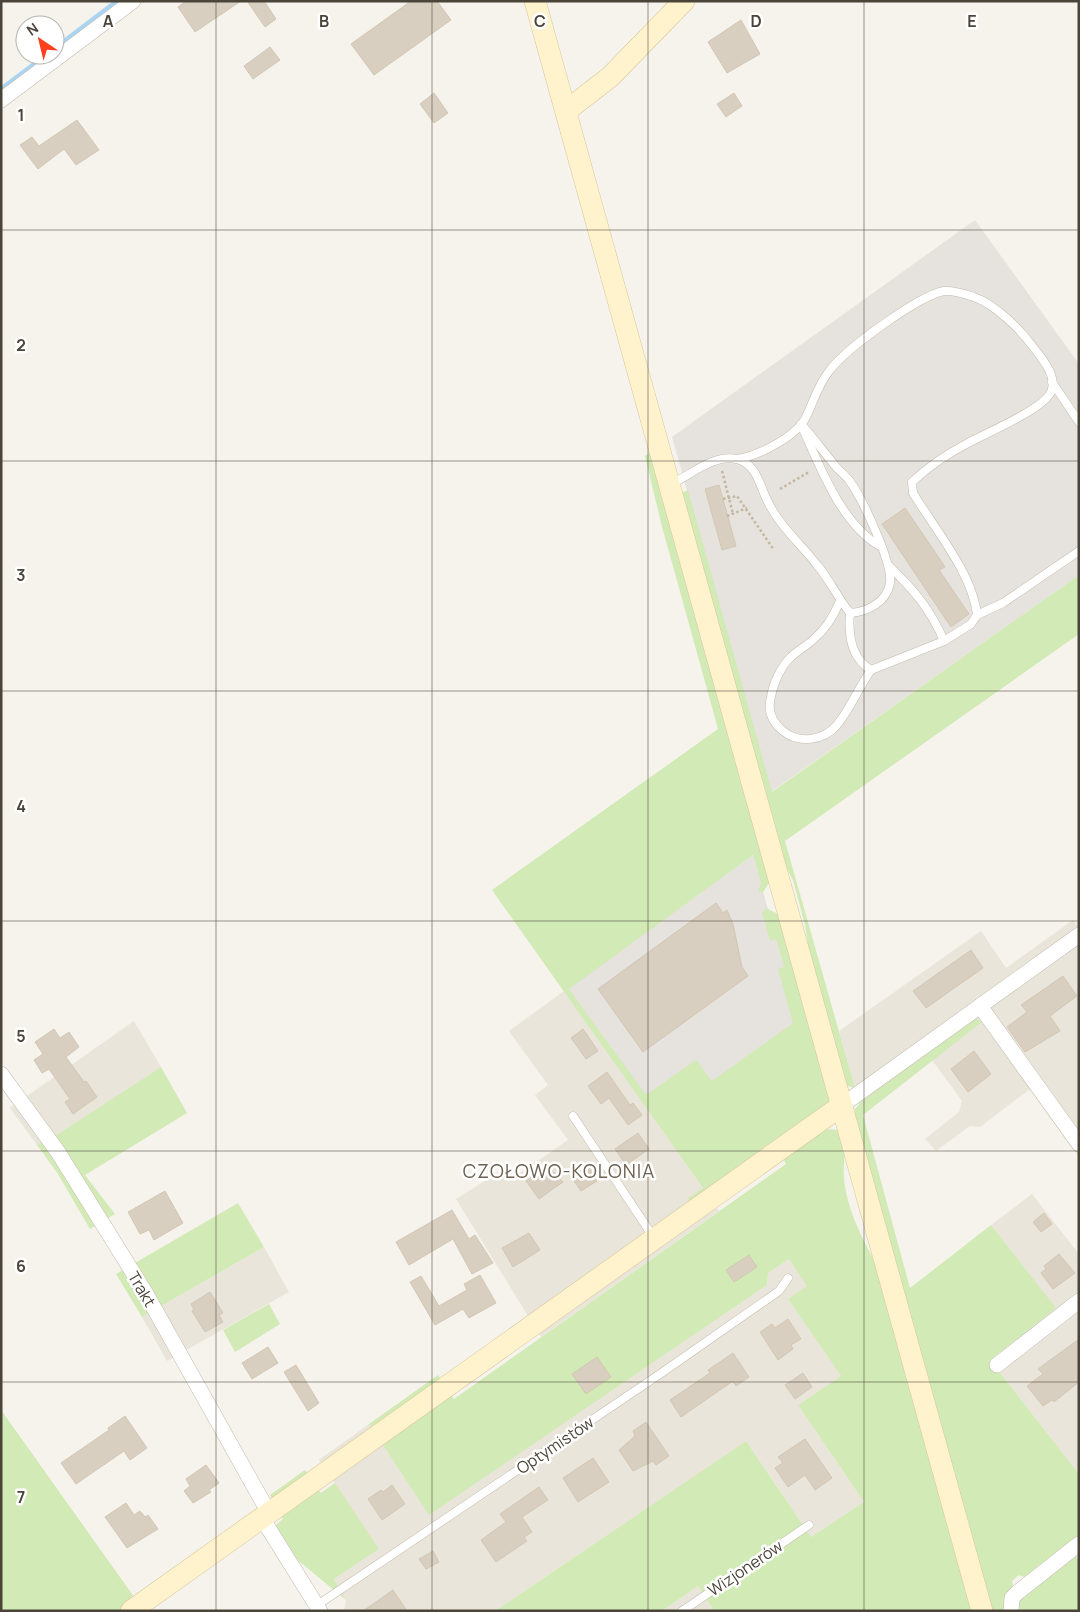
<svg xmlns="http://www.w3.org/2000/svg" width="1080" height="1612" font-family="Manrope,sans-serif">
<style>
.residential{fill:#eae5da}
.industrial{fill:#e6e2dd}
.green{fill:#d2eab5}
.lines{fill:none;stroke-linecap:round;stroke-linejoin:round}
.stream{stroke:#a9d4f2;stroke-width:4.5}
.building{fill:#d8cfc1;stroke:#d3c7b4}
.lane-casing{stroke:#c2bbae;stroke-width:9}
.street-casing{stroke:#c2bbae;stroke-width:16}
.secondary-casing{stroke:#d6c79b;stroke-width:22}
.path{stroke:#c4b79f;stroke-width:2.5;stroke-dasharray:2.5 2.5;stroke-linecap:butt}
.lane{stroke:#fff;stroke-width:8}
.street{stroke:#fff;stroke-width:15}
.secondary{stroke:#fff3cd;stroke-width:21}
.grid{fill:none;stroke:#4b4439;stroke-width:1;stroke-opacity:0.55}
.labels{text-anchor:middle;stroke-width:5;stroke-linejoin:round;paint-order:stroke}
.street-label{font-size:16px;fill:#4b4439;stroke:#fff}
.quarter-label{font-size:19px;letter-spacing:1px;fill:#6e6250;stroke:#fff}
.grid-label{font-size:16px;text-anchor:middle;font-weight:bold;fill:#4b4439;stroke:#fff;stroke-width:5;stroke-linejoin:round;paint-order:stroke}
</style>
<rect width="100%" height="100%" fill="#f6f3ec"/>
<g class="residential">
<polygon points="1073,920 1079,927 1079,1157 1030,1089 980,1127 970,1126 936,1151 925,1139 959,1112 962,1101 932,1060 862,1114 839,1031 981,931 1006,968"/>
<polygon points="564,991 719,1211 541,1337 456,1199 504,1169 510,1180 568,1140 535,1095 548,1085 509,1031"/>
<polygon points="134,1021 161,1067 58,1134 37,1145 10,1108"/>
<polygon points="1032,1194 1079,1254 1079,1474 990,1360 1055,1308 991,1225"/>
<polygon points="264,1247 289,1292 167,1361 142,1317"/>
<polygon points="789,1259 808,1286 788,1299 841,1376 798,1405 864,1502 811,1537 746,1441 495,1611 344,1611 346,1600 334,1579 379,1549 319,1460 369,1424 429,1514 767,1285 768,1273"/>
<polygon points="698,1586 714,1611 662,1611"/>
</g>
<g class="industrial">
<polygon points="975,220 1079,364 1079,575 771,792 672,437"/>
<polygon points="753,855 822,1104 703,1188 564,991"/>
</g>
<g class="green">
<polygon points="652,451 769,883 763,892 758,892 761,884 753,855 569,989 646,1095 696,1060 712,1081 793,1023 778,969 784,967 776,939 770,941 762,913 766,908 778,914 831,1095 830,1104 690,1202 688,1198 703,1188 492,890 718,729 661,523 645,456"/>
<polygon points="688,490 772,792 1079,575 1079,634 785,841 855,1088 844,1085 814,982 805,925 793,880 779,854 682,493"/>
<polygon points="975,1018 982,1022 863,1115 910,1288 991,1225 1056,1308 990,1360 1079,1474 1079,1537 1027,1578 1019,1575 1012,1581 1013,1585 1005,1611 989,1611 854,1120 855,1109 862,1101"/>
<polygon points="161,1067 187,1113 85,1175 115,1214 90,1229 58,1174 37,1145 58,1134"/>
<path d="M826 1129 839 1130C849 1152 841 1166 845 1187 850 1217 865 1243 879 1270L974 1611H714L698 1586 662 1611H495L746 1441 811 1537 864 1502 798 1405 841 1376 788 1299 807 1286 789 1259 768 1273 767 1285 429 1515 369 1424 438 1375 454 1399 786 1164 783 1158Z"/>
<polygon points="238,1203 264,1247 142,1317 116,1274"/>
<polygon points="269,1304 280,1324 235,1352 223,1330"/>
<polygon points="1,1410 132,1594 142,1611 1,1611"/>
<polygon points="305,1470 321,1493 335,1483 379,1549 334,1579 346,1600 266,1534 283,1519 270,1495"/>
<polygon points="1073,1552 1079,1561 1079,1611 1016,1611 1023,1593"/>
</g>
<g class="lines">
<g class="stream">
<polyline points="55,48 117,1"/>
<polyline points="1,89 46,55"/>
</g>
</g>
<g class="building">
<polygon points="186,1 241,1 195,32 178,7"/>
<polygon points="247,1 264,1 276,19 265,27"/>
<polygon points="411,1 437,1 451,20 374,75 351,44"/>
<polygon points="741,20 760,54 727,73 708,42"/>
<polygon points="270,47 280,60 253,79 244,66"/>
<polygon points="434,93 448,113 434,123 420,104"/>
<polygon points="734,93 742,106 726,117 717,104"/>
<polygon points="77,120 99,150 76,165 64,149 38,169 20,145 32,137 39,146"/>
<polygon points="719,485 736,546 722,550 705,489"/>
<polygon points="905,508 945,567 939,570 969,614 951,627 882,524"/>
<polygon points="716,903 723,913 727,910 733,924 742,967 748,976 643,1052 598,989"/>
<polygon points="971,950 983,968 926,1008 913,991"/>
<polygon points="1063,976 1077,996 1050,1016 1060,1031 1025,1052 1007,1027 1027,1012 1021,1005"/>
<polygon points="54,1029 60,1038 69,1032 79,1047 66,1057 84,1082 86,1081 97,1097 73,1114 65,1102 70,1099 49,1069 42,1073 34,1060 43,1054 35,1042"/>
<polygon points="583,1029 598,1051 586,1059 571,1038"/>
<polygon points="974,1051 991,1074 968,1092 951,1069"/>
<polygon points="607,1072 630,1105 633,1103 642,1115 628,1125 609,1098 601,1104 588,1086"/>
<polygon points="638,1133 649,1149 626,1165 615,1149"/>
<polygon points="548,1166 563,1182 539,1199 526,1181"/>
<polygon points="589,1168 597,1181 581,1191 573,1179"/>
<polygon points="165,1191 183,1223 154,1240 149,1230 140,1234 128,1212"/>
<polygon points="452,1210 469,1239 475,1235 493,1263 472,1274 453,1239 409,1265 396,1242"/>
<polygon points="1044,1213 1052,1224 1041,1232 1033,1222"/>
<polygon points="529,1233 540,1250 513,1267 502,1248"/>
<polygon points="1059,1254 1075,1273 1053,1289 1041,1273 1046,1269 1044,1266"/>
<polygon points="749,1255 757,1267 734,1282 726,1270"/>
<polygon points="480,1275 496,1303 469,1318 463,1309 435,1325 410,1282 421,1276 439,1306 467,1290 464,1284"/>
<polygon points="210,1292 223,1313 219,1315 223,1322 205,1332 192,1311 194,1310 191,1304"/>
<polygon points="788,1319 801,1339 791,1345 793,1349 778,1360 760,1332 772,1324 775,1328"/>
<polygon points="1079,1339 1079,1382 1054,1402 1052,1400 1043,1406 1027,1386 1043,1374 1038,1369"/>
<polygon points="268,1347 278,1363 252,1379 242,1363"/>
<polygon points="733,1353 749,1377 736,1386 733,1381 681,1417 670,1400 710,1373 708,1370"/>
<polygon points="597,1357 611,1377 586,1394 572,1374"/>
<polygon points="296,1365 319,1403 308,1411 284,1372"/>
<polygon points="803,1373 812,1387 795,1399 785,1385"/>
<polygon points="125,1416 147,1448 130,1460 124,1451 76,1484 61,1463 109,1430 108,1428"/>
<polygon points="646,1422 669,1456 656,1465 653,1461 633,1471 619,1450 633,1438 635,1435 633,1431"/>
<polygon points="805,1439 832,1478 815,1490 805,1475 788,1487 775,1468 783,1463 778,1457"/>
<polygon points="593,1458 609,1482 578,1502 563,1478"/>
<polygon points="206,1465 219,1483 209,1490 211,1492 193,1503 184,1491 190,1486 186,1479"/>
<polygon points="392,1485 405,1504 382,1520 368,1499 381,1490 383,1492"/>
<polygon points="539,1487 548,1500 522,1517 532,1532 524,1537 527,1541 496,1562 481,1540 506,1522 500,1514"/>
<polygon points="126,1503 134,1515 140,1511 145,1517 148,1515 158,1529 127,1548 105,1517"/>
<polygon points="433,1551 439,1562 426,1569 419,1559"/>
<polygon points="393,1590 407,1611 363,1611"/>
</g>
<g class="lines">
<g class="lane-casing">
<g id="lane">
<polyline points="1052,382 1079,422"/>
<path d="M803 429C820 467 842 525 880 546"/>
<path d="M737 459C758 456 796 437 806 417 814 401 818 384 830 370 847 348 918 296 944 291 954 290 965 294 974 297 996 305 1020 329 1034 348 1042 358 1058 377 1051 392 1042 410 986 433 968 443 947 454 929 466 912 482L913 493C934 528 973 574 977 615L971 624 944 641 871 670C851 658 848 635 850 613"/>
<path d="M671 484C691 475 713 454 737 459 756 463 760 486 767 500 779 526 801 544 818 566 830 581 838 598 850 613 867 612 887 602 890 583 893 563 861 496 849 480 844 474 837 469 833 463 822 450 813 437 801 424"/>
<path d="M888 565C913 589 930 608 944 641"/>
<path d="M840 601C834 615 827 628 815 638 808 645 798 650 791 657 781 666 773 684 771 697 767 711 772 722 783 731 799 744 823 741 837 725 850 709 859 687 871 670"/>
<polyline points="977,615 1003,603 1079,551"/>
<polyline points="573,1116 654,1238"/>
<polyline points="316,1606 660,1374 779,1291 788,1278"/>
<polyline points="682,1611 809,1525"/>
</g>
</g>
<g class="street-casing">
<g id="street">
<polyline points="1,100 133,1"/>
<polyline points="980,1006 1079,1144"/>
<polyline points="1,1074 58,1152 145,1292 269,1513"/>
<polyline points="841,1106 1079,935"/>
<polyline points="997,1365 1079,1301"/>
<polyline points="262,1518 320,1611"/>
<polyline points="1011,1611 1012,1598 1018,1592 1079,1544"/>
</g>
</g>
<g class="secondary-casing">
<g id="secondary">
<polyline points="535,1 982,1611"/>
<polyline points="566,111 610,77 684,1"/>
<polyline points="131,1611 841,1106"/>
</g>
</g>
<g class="path">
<polyline points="722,471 733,514"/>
<polyline points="780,489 809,472"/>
<polyline points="723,499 737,496 774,550"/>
<polyline points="727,516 747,508"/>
</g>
<use href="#lane" class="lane"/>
<use href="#street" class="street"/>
<use href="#secondary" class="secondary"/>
</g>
<path class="grid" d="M216 1V1611M432 1V1611M648 1V1611M864 1V1611M1 230H1079M1 461H1079M1 691H1079M1 921H1079M1 1151H1079M1 1382H1079"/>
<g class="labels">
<g class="street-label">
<text transform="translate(142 1289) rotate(59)" y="6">Trakt</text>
<text transform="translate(555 1445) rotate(-34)" y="6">Optymistów</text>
<text transform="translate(745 1568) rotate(-34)" y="6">Wizjonerów</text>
</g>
<g class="quarter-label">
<text x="559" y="1178">CZOŁOWO-KOLONIA</text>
</g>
</g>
<g class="grid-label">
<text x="108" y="27">A</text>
<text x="324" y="27">B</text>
<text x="540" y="27">C</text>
<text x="756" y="27">D</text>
<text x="972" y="27">E</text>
<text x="21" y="121">1</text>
<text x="21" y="351">2</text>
<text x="21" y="581">3</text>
<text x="21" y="812">4</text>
<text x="21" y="1042">5</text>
<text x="21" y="1272">6</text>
<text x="21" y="1503">7</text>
</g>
<rect width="1080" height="1612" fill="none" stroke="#4b4439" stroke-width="5"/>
<g transform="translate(40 40) rotate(325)"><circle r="24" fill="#ffffff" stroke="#b7b4b0"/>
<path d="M0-4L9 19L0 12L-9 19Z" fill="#fc3f1d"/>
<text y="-8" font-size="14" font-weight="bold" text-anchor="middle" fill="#4b4439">N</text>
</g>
</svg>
